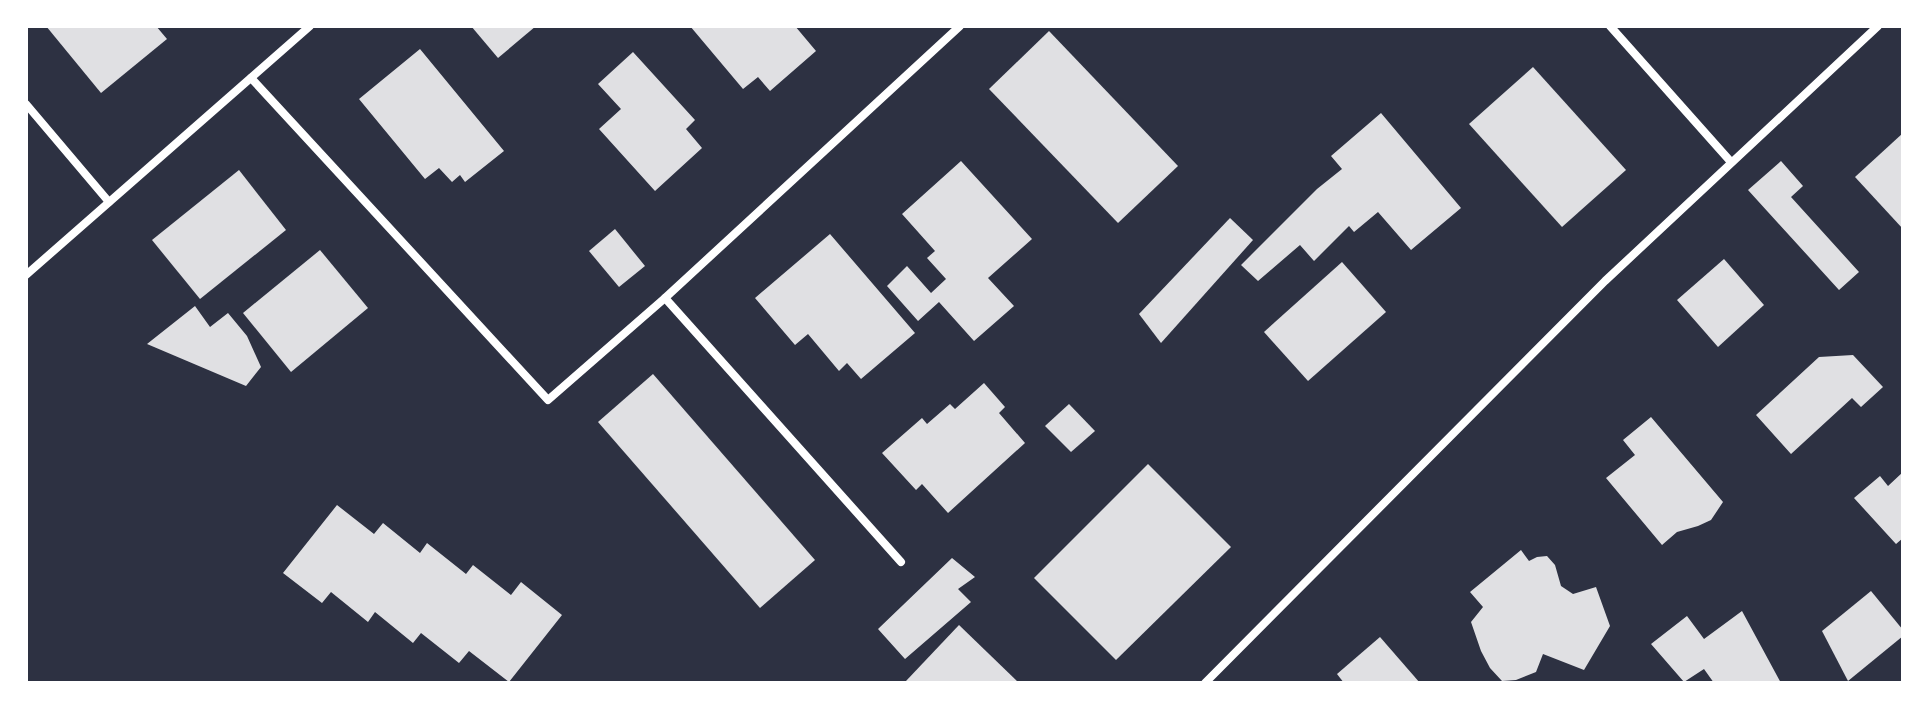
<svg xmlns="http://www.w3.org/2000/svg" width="1929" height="709" font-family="Cabin,sans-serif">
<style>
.building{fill:#e0e0e3}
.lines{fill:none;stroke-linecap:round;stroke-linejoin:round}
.minor{stroke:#fff;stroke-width:8}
</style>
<rect width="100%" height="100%" fill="#2d3142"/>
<g class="building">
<polygon points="46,26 156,26 167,39 101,93"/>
<polygon points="471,26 536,26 498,58"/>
<polygon points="690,26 795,26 816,51 770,91 758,77 743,89"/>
<polygon points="1049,31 1178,166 1118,223 989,89"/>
<polygon points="420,49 504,151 465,182 460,175 452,182 439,168 425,179 359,99"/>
<polygon points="633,52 695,120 686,129 702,148 655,191 599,129 621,109 598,84"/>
<polygon points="1533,67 1626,170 1562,227 1469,124"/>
<polygon points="1381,113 1461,208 1411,250 1378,212 1354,232 1349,226 1314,261 1300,245 1258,281 1241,265 1317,189 1342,169 1331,156"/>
<polygon points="1903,133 1903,229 1855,177"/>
<polygon points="961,161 1032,239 988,278 1014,306 974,341 939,302 918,321 887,286 907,266 931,293 946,279 927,258 935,251 902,214"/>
<polygon points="1781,161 1803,186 1791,197 1859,272 1839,290 1748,190"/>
<polygon points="239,170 286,230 200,299 152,240"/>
<polygon points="1230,218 1253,240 1161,343 1139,314"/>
<polygon points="615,229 645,266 619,287 589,251"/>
<polygon points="830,234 915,333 861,379 847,363 839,371 808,334 795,345 755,298"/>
<polygon points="320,250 368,308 291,372 243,313"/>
<polygon points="1724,259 1764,305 1718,347 1677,300"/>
<polygon points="1342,262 1386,312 1308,381 1264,332"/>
<polygon points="195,306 210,327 228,313 247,336 261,367 246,386 147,344"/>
<polygon points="1853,355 1883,387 1861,407 1852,398 1791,454 1756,415 1819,357"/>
<polygon points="653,374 815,560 760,608 598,422"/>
<polygon points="984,383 1005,407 999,413 1025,443 948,513 922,484 916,490 882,453 922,418 927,424 950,404 955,409"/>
<polygon points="1069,404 1095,431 1071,452 1045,426"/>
<polygon points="1651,417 1723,502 1711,520 1698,526 1677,532 1662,545 1606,478 1635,455 1623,440"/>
<polygon points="1148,464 1231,547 1116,660 1034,578"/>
<polygon points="1903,472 1903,538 1896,544 1854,498 1880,476 1888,486"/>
<polygon points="337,505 374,534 383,523 420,553 427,543 466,574 473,565 511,595 521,582 562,615 509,682 469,651 459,663 421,633 413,643 375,612 368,622 331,592 322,603 283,573"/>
<polygon points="1521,550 1529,561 1537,557 1547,556 1555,565 1561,586 1573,594 1596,587 1610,626 1584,670 1543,654 1536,672 1516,680 1502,681 1490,668 1481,651 1471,622 1483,607 1470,592"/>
<polygon points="952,558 975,577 958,589 971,602 905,659 878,629"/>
<polygon points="1871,591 1903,630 1903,636 1848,681 1822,631"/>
<polygon points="1742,611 1781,683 1714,683 1704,669 1684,682 1651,644 1687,616 1704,639"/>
<polygon points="959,625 1019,683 909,683 906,681"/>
<polygon points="1380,637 1420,683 1344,683 1337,674"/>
</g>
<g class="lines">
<g class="minor">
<polyline points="1610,26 1731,162"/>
<polyline points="251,78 548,400 665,298 960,26"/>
<polyline points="26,104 109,202"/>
<polyline points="26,275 310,26"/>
<polyline points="665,298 901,562"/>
<polyline points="1205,683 1605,281 1878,26"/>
</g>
</g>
<rect width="1929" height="709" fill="none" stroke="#ffffff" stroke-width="56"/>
</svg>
